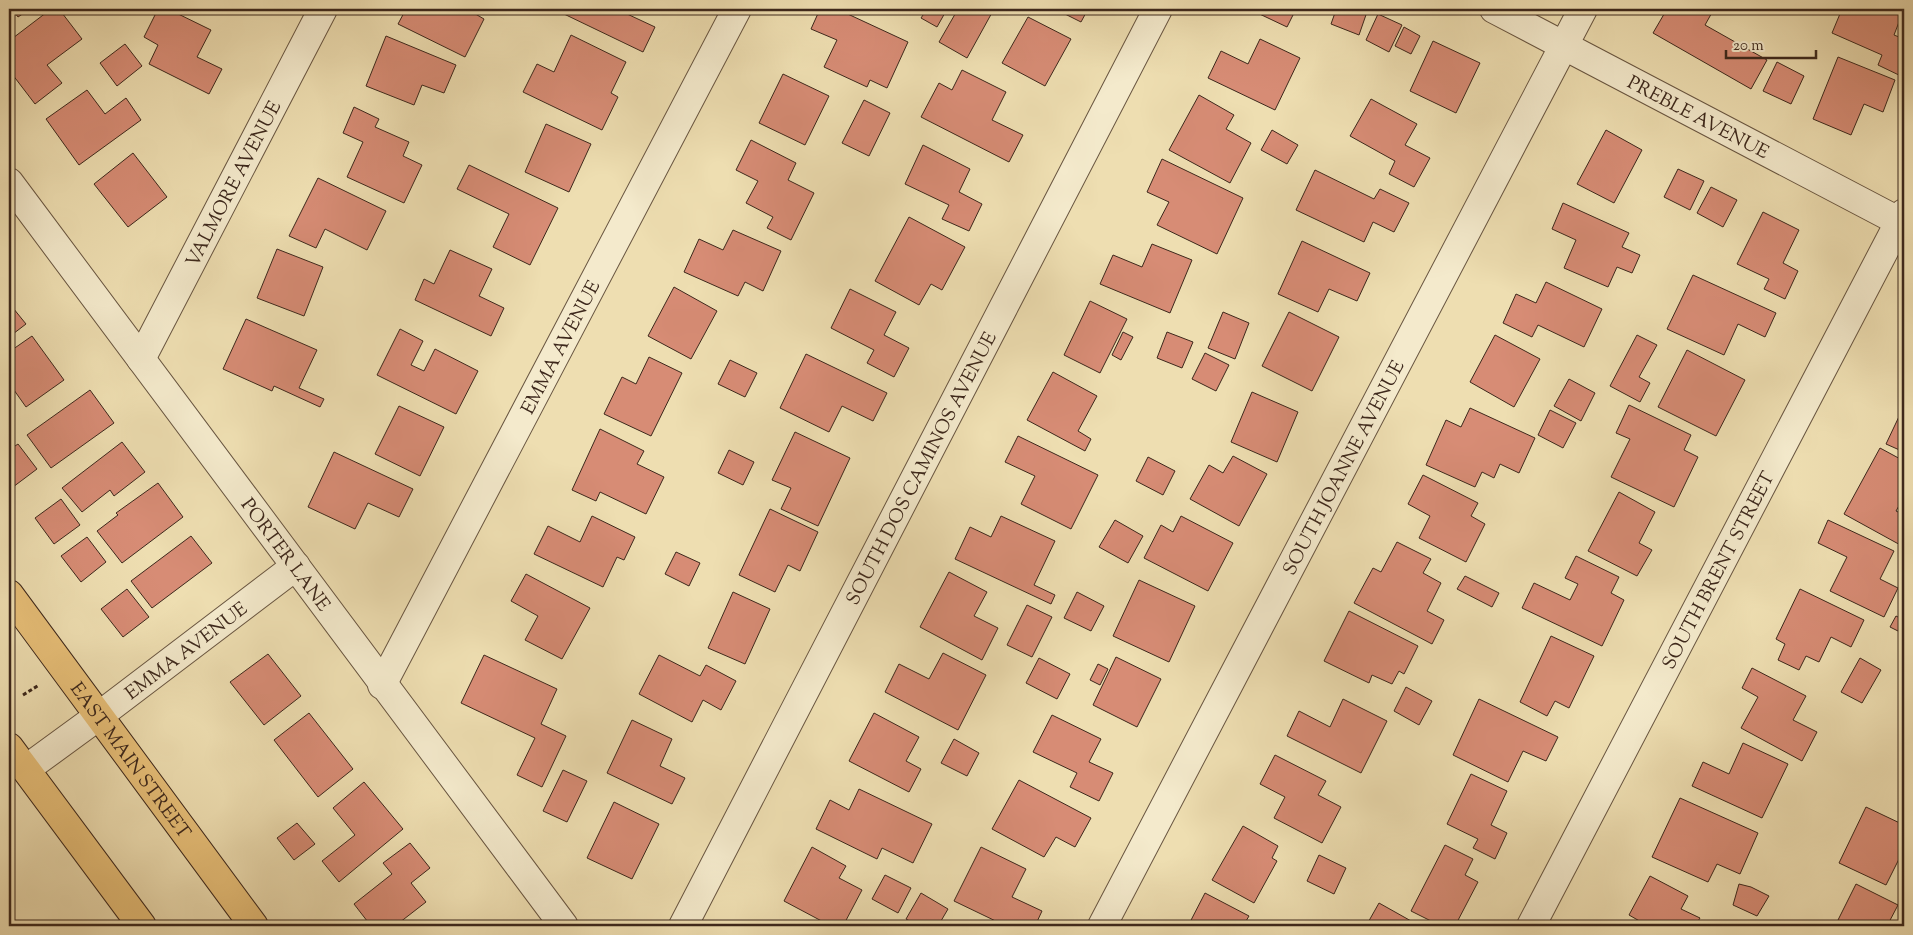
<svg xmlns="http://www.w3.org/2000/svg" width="1913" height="935" font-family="'Sorts Mill Goudy',serif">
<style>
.building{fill:#d78c75;stroke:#3d281c}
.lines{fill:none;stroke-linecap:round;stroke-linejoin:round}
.minor-casing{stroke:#695641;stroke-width:30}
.major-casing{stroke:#3d281c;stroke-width:30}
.path{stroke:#3d281c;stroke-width:3;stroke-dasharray:4 2.5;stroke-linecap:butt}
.minor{stroke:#f4eacc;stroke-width:28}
.major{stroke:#e7bf78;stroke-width:28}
.labels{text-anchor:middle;stroke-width:4.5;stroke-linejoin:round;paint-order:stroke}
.street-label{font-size:19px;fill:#3d281c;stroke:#f4eacc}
</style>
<rect width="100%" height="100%" fill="#eedeb1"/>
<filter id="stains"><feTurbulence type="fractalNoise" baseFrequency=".004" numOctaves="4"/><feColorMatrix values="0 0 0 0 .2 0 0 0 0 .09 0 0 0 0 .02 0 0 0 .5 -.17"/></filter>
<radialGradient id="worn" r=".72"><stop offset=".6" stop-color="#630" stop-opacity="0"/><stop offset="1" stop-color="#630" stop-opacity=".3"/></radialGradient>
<g class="building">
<polygon points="12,9 30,9 18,17"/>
<polygon points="51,9 59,9 82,39 47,65 62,83 35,104 9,70 9,41"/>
<polygon points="158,9 168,9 211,30 197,57 222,69 209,94 149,64 158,45 144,37"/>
<polygon points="406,9 474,9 472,12 484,19 465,57 398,24"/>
<polygon points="567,9 627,9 625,13 655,27 643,52 564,14"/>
<polygon points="820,9 837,9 908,42 887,88 870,80 867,87 824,67 837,40 811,29"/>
<polygon points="927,9 943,9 946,11 937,27 921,18"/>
<polygon points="958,9 994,9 967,58 939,42"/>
<polygon points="1055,9 1088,9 1081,22"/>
<polygon points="1249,9 1296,9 1287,27"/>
<polygon points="1333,9 1368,9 1359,35 1331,24 1336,10"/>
<polygon points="1667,9 1714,9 1705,25 1767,60 1751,89 1653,33"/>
<polygon points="1842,9 1904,9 1894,35 1904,39 1903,77 1878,65 1882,55 1832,33"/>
<polygon points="1378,14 1402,25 1389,52 1366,40"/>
<polygon points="1028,17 1071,39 1045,86 1002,63"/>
<polygon points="1404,27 1420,36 1411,54 1395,46"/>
<polygon points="571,35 626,62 611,93 618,97 602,130 523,92 537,64 554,72"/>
<polygon points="386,36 456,65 444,93 422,85 414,105 366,86"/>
<polygon points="1260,39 1300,58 1275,110 1208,78 1221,51 1248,64"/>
<polygon points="1433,41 1480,63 1456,113 1410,91"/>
<polygon points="125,44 142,66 117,86 100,63"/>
<polygon points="1838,57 1895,80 1883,112 1864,104 1851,135 1813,119"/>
<polygon points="1777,62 1804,76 1791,104 1763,91"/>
<polygon points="962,70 1006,92 992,120 1023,135 1009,162 921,117 939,83 952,90"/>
<polygon points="783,74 829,96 805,145 759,123"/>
<polygon points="87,90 105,114 126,98 141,120 79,165 46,119"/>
<polygon points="1199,95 1234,115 1226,129 1251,143 1230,183 1169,150"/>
<polygon points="1371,99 1417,124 1405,145 1430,158 1414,187 1389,174 1395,161 1350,136"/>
<polygon points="864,100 890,113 869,156 842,143"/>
<polygon points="354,107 379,119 375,127 409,142 403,156 422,165 404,203 347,177 363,142 343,133"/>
<polygon points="546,124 591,144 569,192 525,172"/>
<polygon points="1272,130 1298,145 1287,164 1261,150"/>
<polygon points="1606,130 1642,150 1614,203 1577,184"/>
<polygon points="751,140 796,163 788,180 814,193 791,240 767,228 773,217 746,203 758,181 736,170"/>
<polygon points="923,145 970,169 959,192 982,204 969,231 942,219 949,205 905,184"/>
<polygon points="133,153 167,197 128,227 94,184"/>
<polygon points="1162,159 1243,198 1217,254 1157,225 1169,202 1147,192"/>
<polygon points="469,165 558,208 530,265 493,247 509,214 457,189"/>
<polygon points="1678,169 1704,181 1690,210 1664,197"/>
<polygon points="1315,170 1374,199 1380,189 1409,203 1394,232 1373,222 1364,242 1296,210"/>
<polygon points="318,178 386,211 367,250 325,229 316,248 289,236"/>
<polygon points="1711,187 1737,200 1723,227 1697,213"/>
<polygon points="1563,203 1629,233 1622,247 1640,255 1632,273 1617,267 1608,287 1564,268 1576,240 1552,229"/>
<polygon points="1763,212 1799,230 1783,263 1798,271 1785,299 1764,289 1769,279 1737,264"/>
<polygon points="909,217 965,247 942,290 931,284 919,305 875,281"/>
<polygon points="733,230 781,251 763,291 745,282 738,296 684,272 699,239 723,250"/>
<polygon points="1302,241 1370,273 1357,301 1329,289 1318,312 1278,294"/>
<polygon points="1152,244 1192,260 1170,313 1100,284 1113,255 1142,267"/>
<polygon points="277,249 323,267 304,316 257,298"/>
<polygon points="450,250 492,269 479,296 504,308 491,336 415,300 424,279 434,284"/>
<polygon points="1693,275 1776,313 1765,337 1738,324 1724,355 1667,329"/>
<polygon points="1546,282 1602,309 1584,347 1538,325 1532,337 1503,323 1516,294 1536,303"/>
<polygon points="674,287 717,311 691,359 648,336"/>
<polygon points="850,289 896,312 884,335 909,348 894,377 867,363 874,350 831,328"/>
<polygon points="1090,301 1127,319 1100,373 1064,355"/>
<polygon points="9,303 26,324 9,337"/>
<polygon points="1223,312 1249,323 1235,359 1208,348"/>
<polygon points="1289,312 1339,337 1312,391 1262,366"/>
<polygon points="246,319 317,350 299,388 324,399 320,407 274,386 272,391 223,369"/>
<polygon points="400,329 423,341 411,365 424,371 435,349 478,371 456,414 377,375"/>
<polygon points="1123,332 1133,337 1121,360 1112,355"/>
<polygon points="1167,332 1193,342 1182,368 1157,358"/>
<polygon points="1495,335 1540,359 1514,407 1470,382"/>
<polygon points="1637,335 1657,345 1639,377 1650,383 1640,402 1610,386"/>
<polygon points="32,336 64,380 26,407 9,383 9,352"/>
<polygon points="1687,350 1745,380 1716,436 1658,407"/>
<polygon points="1205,353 1229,365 1216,391 1192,379"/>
<polygon points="806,354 887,393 873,421 842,406 829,432 780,408"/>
<polygon points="649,357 682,373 651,436 604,414 622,377 636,384"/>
<polygon points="730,360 757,373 745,397 718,384"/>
<polygon points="1053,372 1097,396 1078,431 1091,439 1085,451 1027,420"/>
<polygon points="1569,379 1595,393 1581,421 1554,406"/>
<polygon points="90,390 114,423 51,468 27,435"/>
<polygon points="1252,392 1298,412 1277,462 1231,442"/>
<polygon points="1629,405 1691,435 1684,450 1698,457 1674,507 1611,477 1630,439 1616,433"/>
<polygon points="399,406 444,427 420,476 375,454"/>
<polygon points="1904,406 1904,452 1886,444"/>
<polygon points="1470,408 1535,438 1519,473 1500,464 1494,478 1482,472 1475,487 1426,465 1446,420 1461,427"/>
<polygon points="1550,410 1576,423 1563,448 1538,435"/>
<polygon points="600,429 644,451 637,464 664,477 646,514 600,492 596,501 572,490"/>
<polygon points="795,432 850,458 818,526 781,509 791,488 772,480"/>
<polygon points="1018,436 1098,475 1071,529 1021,504 1035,476 1005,462"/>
<polygon points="122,442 145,472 114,496 110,490 82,512 62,488"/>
<polygon points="18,444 37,469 13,487 9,481 9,450"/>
<polygon points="1880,448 1904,461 1904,497 1896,511 1904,515 1904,547 1844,514"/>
<polygon points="729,450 754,462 743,485 718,473"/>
<polygon points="334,452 413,489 399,517 368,503 355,529 308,507"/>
<polygon points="1233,456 1267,474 1239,526 1190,499 1209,465 1223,473"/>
<polygon points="1148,457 1175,471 1163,495 1136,481"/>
<polygon points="1423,475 1478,503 1471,516 1485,524 1466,562 1419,538 1430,516 1408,504"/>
<polygon points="158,483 183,517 122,563 97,531 118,515 116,513"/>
<polygon points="1619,492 1655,512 1639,543 1652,550 1637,576 1588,551"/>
<polygon points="61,499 80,525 54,544 35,518"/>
<polygon points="770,509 818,532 800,571 788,565 775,592 739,575"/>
<polygon points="592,516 635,537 624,560 617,557 603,587 534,554 548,526 580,542"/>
<polygon points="1001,516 1055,541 1034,585 1055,595 1051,604 955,559 970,527 991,537"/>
<polygon points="1181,516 1233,543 1208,591 1144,558 1161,525 1173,532"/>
<polygon points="1115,520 1143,536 1128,563 1099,547"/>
<polygon points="1828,520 1894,551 1880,579 1898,588 1884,617 1830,591 1847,557 1818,543"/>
<polygon points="191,536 212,563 152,608 131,581"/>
<polygon points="87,537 106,562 81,582 61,556"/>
<polygon points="1397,542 1431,559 1423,573 1441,583 1427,611 1444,620 1432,644 1354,603 1373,568 1381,572"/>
<polygon points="676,552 700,563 689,586 665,574"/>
<polygon points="1576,556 1619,577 1611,593 1624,600 1602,646 1522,608 1534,583 1570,600 1578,584 1565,578"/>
<polygon points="949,572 987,592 974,616 998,628 982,660 920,627"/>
<polygon points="526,574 590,608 562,659 525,640 538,616 511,601"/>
<polygon points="1465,576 1499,593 1492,607 1457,589"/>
<polygon points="1139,580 1195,606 1169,662 1113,636"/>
<polygon points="127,589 149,617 123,637 101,609"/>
<polygon points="1800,589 1864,620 1851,647 1831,637 1819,662 1806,656 1799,670 1778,660 1785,644 1776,639"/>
<polygon points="733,592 770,609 745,664 708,648"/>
<polygon points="1077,592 1104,606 1091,631 1064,618"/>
<polygon points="1027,605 1052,617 1032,657 1007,645"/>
<polygon points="1349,611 1418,646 1404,674 1399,671 1392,684 1372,675 1369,683 1324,661"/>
<polygon points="1896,616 1904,620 1904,634 1890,627"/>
<polygon points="1551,636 1594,656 1569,708 1555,701 1547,716 1520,702"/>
<polygon points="943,653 986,675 958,730 885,692 899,664 929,679"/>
<polygon points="268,654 301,696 264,725 230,682"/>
<polygon points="484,655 557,689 541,724 566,736 542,787 517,775 535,738 461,703"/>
<polygon points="659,655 700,676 706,665 736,681 721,710 703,700 692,722 639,694"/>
<polygon points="1116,657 1161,679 1137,727 1093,705"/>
<polygon points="1039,658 1070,674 1057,699 1026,683"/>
<polygon points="1860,658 1881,670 1862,703 1841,692"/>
<polygon points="1098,664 1108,669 1100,685 1090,680"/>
<polygon points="1752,668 1806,696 1793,720 1817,732 1802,761 1741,728 1758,697 1742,688"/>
<polygon points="1406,687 1432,701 1419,725 1394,711"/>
<polygon points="1343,699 1387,721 1361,773 1287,736 1299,711 1330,727"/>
<polygon points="1479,699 1558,737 1546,761 1523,751 1508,782 1453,755"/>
<polygon points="309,713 353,769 318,797 274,740"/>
<polygon points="874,713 919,737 906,761 921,769 909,792 849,761"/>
<polygon points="1052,715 1101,739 1089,762 1113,773 1099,801 1070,787 1077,773 1033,752"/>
<polygon points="632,720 672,739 660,766 685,778 672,804 607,773"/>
<polygon points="954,739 979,753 967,776 941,763"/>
<polygon points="1743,743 1788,764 1762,818 1692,786 1703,762 1729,774"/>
<polygon points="1275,755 1326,781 1318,795 1341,807 1322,843 1274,818 1285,797 1260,784"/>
<polygon points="563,770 587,781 567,822 543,811"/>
<polygon points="1471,774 1507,791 1491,825 1507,833 1495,859 1473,848 1478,839 1447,824"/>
<polygon points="1019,780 1091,818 1075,847 1056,837 1044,857 992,829"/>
<polygon points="364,782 403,829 339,882 322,861 355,835 333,808"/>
<polygon points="859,789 932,824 913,863 882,848 877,859 816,829 830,800 849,810"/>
<polygon points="1680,798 1758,833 1740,874 1717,864 1708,882 1652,857"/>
<polygon points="614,802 659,824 632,879 587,858"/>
<polygon points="1866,807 1904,825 1904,857 1901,855 1886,885 1839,863"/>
<polygon points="297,823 315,844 294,860 277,838"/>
<polygon points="1243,826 1278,846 1272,858 1277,861 1254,903 1212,880"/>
<polygon points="410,843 430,868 411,883 426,902 395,926 371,926 354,904 392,874 383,863"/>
<polygon points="1445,845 1473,859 1465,875 1478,882 1455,926 1441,926 1411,911"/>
<polygon points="812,847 846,866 839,878 862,890 843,926 831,926 784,901"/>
<polygon points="981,847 1026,869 1012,897 1042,911 1035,926 1006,926 954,901"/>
<polygon points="1319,855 1346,868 1334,894 1307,881"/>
<polygon points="885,875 911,888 898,913 872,899"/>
<polygon points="1650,876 1688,896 1681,909 1700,918 1695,926 1641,926 1643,923 1629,915"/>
<polygon points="1739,884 1751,887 1769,896 1757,916 1733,905"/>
<polygon points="1856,884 1898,905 1887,926 1835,926"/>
<polygon points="921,893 948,909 938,926 919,926 906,919"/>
<polygon points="1205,893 1249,916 1243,926 1188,926"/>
<polygon points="1379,903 1420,926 1366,926"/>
</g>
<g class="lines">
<g class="minor-casing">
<g id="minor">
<path id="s1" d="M1494 9 1904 224"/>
<path id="s2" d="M9 182 564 926"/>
<path id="s3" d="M141 359 323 9"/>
<path id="s4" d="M382 685 737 9"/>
<path id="s5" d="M26 769 100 715 296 566"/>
<path id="s6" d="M683 926 1158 9"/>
<path id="s7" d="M1102 926 1583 9"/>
<path id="s8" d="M1531 926 1904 213"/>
</g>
</g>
<g class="major-casing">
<g id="major">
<path id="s9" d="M9 594 254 926"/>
<polyline points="9,747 142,926"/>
</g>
</g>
<polyline class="path" points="23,695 39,685"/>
<use href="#minor" class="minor"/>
<use href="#major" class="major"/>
</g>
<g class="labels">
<g class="street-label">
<text dy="7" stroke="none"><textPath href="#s1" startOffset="231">PREBLE AVENUE</textPath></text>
<text dy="7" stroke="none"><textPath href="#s3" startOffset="198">VALMORE AVENUE</textPath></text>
<text dy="7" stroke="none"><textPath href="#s4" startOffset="382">EMMA AVENUE</textPath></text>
<text dy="7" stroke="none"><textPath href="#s6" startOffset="516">SOUTH DOS CAMINOS AVENUE</textPath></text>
<text dy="7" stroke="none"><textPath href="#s7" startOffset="518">SOUTH JOANNE AVENUE</textPath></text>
<text dy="7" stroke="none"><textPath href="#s2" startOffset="464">PORTER LANE</textPath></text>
<text dy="7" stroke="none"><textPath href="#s8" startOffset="402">SOUTH BRENT STREET</textPath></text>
<text dy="7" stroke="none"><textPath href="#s5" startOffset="199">EMMA AVENUE</textPath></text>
<text dy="7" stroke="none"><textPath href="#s9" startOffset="206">EAST MAIN STREET</textPath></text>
</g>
</g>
<rect width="1913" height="935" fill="none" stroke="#eedeb1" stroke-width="30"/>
<rect x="10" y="10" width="1893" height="915" fill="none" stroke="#3d281c" stroke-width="2.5"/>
<rect x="15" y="15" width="1883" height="905" fill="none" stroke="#3d281c"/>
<path d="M1726 50v8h90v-8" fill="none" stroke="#3d281c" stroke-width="2.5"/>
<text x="1733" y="50" font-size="15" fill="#3d281c" stroke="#f4eacc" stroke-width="4" paint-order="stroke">20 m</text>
<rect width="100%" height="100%" filter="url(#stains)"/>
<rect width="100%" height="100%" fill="url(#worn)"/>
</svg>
